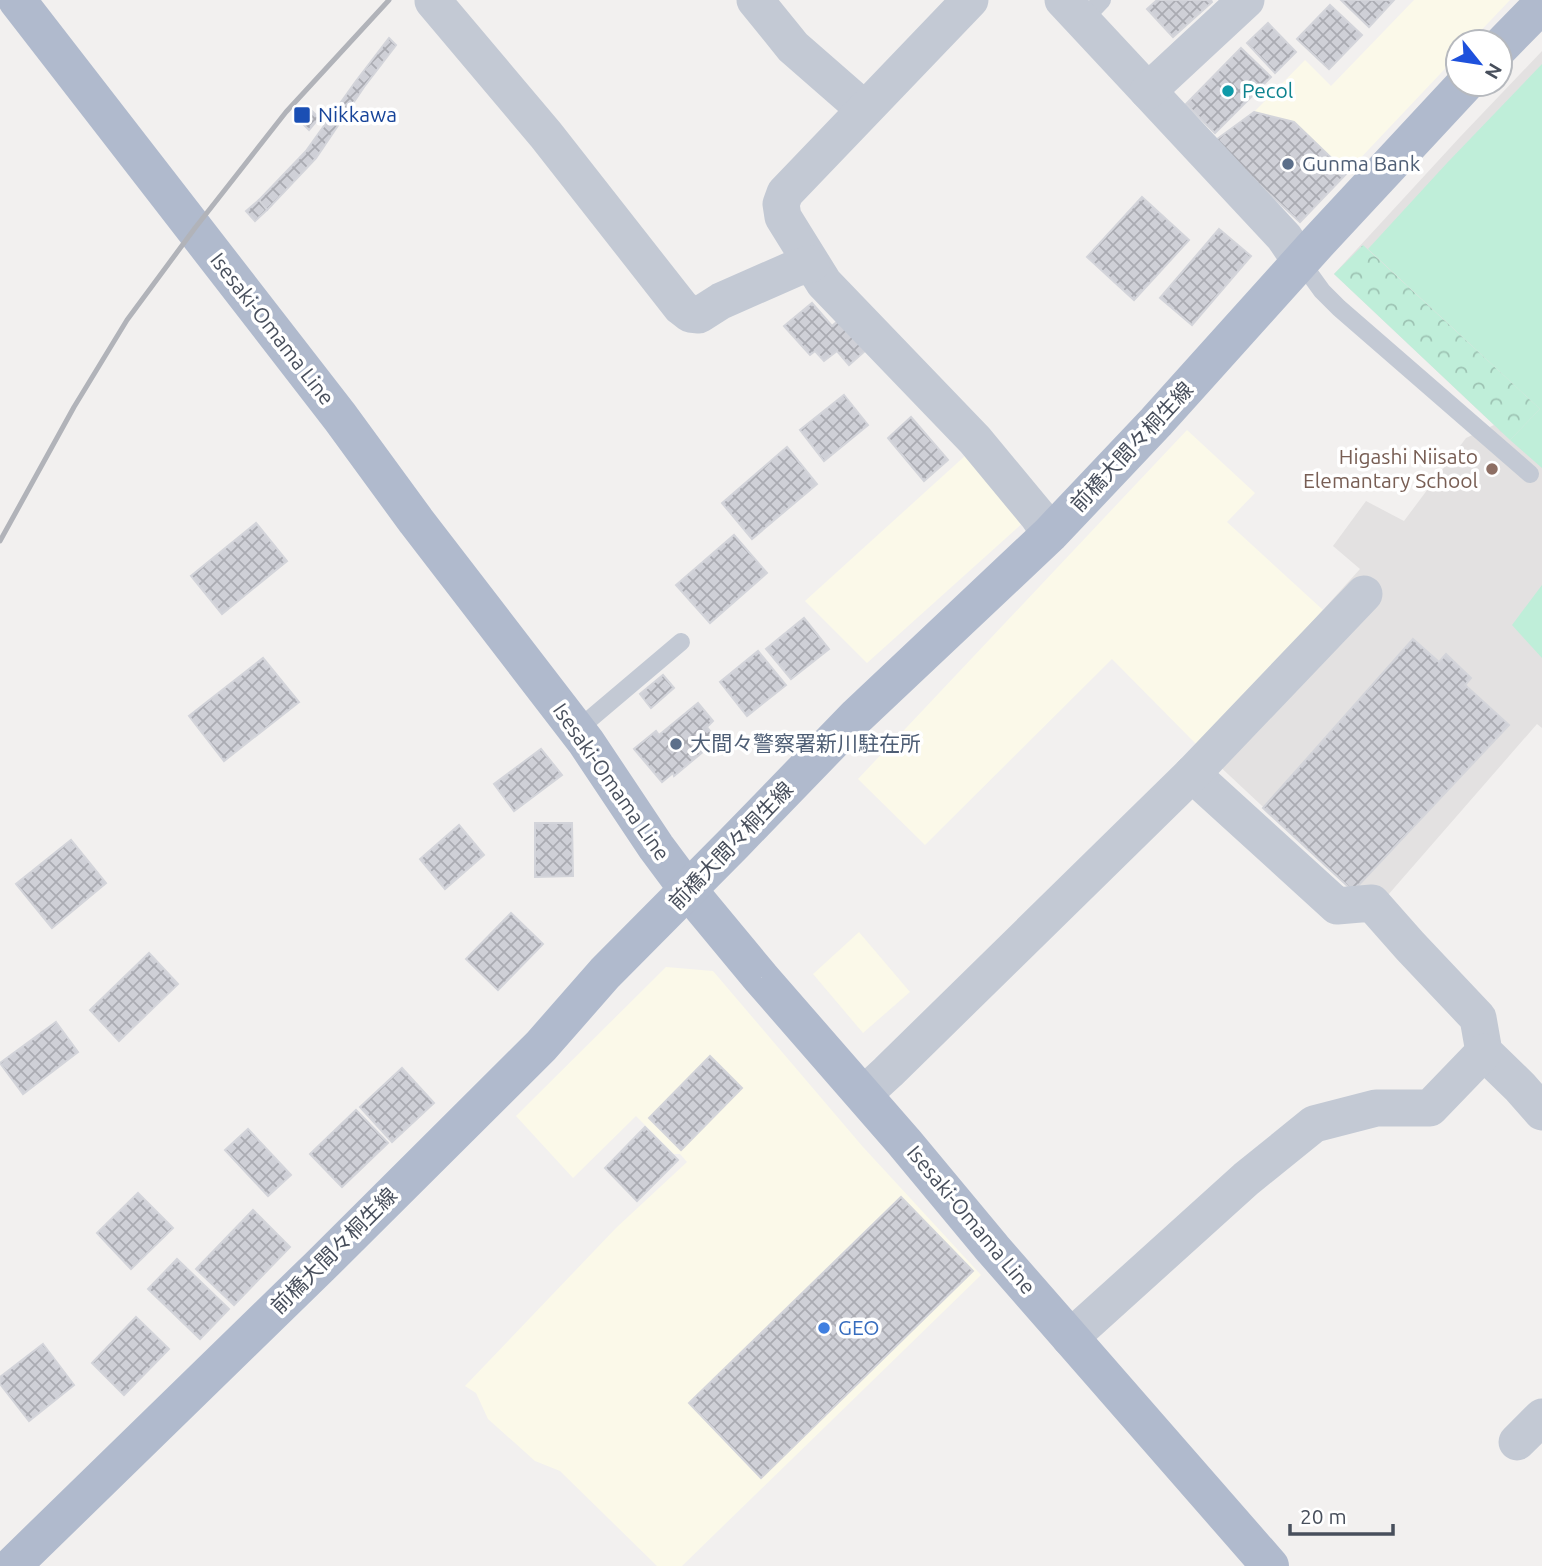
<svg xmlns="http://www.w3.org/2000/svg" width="1542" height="1566" font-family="Ubuntu,'Noto Sans JP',sans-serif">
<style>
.commercial{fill:#fbf9e9}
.education{fill:#e3e1e1}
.forest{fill:url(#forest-crowns)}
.garden{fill:#bfeed9}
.building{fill:url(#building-cross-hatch);stroke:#d3d4da;stroke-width:2}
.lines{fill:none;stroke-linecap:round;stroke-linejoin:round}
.lane{stroke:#c3c9d4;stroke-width:18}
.street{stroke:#c3c9d4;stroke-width:37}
.primary{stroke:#b0bacd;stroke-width:38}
.rail{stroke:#b1b3b9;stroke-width:5}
.culture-dot{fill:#0f9aa8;stroke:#fff;stroke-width:2.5}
.transit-dot{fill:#1a4fb4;stroke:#fff;stroke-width:2.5}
.service-dot{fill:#5c6f8a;stroke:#fff;stroke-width:2.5}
.education-dot{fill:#8d6e63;stroke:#fff;stroke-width:2.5}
.shop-dot{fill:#3f7fe0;stroke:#fff;stroke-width:2.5}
.labels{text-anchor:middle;stroke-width:7;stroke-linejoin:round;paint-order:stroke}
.culture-label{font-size:21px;fill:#0d838f;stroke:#fff;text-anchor:start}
.transit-label{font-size:21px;fill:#164399;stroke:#fff;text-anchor:start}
.service-label{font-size:21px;fill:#4e5e75;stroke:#fff;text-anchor:start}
.street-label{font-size:21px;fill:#484f5c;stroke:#fff}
.education-label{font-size:21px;fill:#785e54;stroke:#fff;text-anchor:end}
.shop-label{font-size:21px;fill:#366cbe;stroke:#fff;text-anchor:start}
</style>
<defs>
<pattern id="forest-crowns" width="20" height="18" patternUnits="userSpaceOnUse" patternTransform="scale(1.75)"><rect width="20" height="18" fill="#bfeed9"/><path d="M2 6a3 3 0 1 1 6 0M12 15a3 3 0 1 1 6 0" fill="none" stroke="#9dc3b3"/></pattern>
<pattern id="building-cross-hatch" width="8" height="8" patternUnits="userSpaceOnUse" patternTransform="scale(1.75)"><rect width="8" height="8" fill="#cfd0d7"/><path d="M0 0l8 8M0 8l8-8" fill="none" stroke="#aaabb2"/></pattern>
</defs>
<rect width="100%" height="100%" fill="#f2f0ef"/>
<g class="commercial">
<polygon points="1414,0 1510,0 1470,42 1458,42 1458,55 1300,222 1213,142 1254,112 1305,60 1331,86"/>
<polygon points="1187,430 1255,493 1227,522 1323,610 1199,747 1112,659 925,845 858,779"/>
<polygon points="966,455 1026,520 867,663 805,601"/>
<polygon points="859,932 910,992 863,1033 813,974"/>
<polygon points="666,967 713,971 863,1147 981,1275 682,1566 657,1566 560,1471 535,1461 488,1419 476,1393 465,1386 616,1228 687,1162 680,1154 674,1154 636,1116 573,1178 516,1116"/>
</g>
<polygon class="education" points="1542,51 1542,728 1537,724 1388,895 1353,891 1199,747 1360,569 1333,546 1366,501 1404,521 1466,438 1494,425 1334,274 1460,137"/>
<polygon class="forest" points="1363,245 1540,409 1510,440 1334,274"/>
<g class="garden">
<polygon points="1542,64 1542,468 1510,440 1540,409 1368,249 1447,163"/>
<polygon points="1542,585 1542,658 1512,625"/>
</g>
<g class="building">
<polygon points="1157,0 1211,0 1212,2 1173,37 1147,9"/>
<polygon points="1341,0 1394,0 1369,27"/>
<polygon points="1330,5 1362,35 1329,69 1297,39"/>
<polygon points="1268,23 1296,52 1275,73 1247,43"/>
<polygon points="389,38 396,45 364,87 316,158 267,210 259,200 306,151 356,81"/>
<polygon points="1241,48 1271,77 1215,133 1186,104"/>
<polygon points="312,111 319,118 309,130 302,123"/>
<polygon points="1254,112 1294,122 1347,173 1300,222 1213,142"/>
<polygon points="1142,197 1189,240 1134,300 1087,257"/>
<polygon points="259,200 267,210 255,221 246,211"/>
<polygon points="1219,229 1251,256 1192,325 1160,298"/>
<polygon points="812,303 832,326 839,320 865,351 849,365 837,351 824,361 815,351 810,355 784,326"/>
<polygon points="844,395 868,425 824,461 800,430"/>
<polygon points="911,417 948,460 924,481 888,438"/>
<polygon points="787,447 817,484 752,539 722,503"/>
<polygon points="256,523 287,561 222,614 191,576"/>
<polygon points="734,535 767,573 710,623 676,585"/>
<polygon points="804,618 829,649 791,679 766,649"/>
<polygon points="1413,639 1439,662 1446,654 1471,678 1465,685 1509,725 1353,891 1263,808"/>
<polygon points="758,651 786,685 747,716 720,682"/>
<polygon points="263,658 299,702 224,761 189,716"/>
<polygon points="663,675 674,688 651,708 640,694"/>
<polygon points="698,703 713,721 707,727 717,740 674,776 673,773 662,782 634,749 656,731 659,735"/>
<polygon points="541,749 562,775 514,811 494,784"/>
<polygon points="535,823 572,823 573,876 535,877"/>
<polygon points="459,825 484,855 445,889 420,859"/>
<polygon points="71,840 106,883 52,928 16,884"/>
<polygon points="511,913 543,944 498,990 466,959"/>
<polygon points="149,953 178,984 119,1041 90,1010"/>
<polygon points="56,1022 78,1052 23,1094 0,1063"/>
<polygon points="710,1056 742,1088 681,1150 649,1118"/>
<polygon points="402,1068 434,1103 392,1142 360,1107"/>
<polygon points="356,1110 388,1143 342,1187 310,1154"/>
<polygon points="645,1127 678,1160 637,1201 605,1168"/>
<polygon points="248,1129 291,1175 268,1196 225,1150"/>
<polygon points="138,1193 173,1228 131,1269 97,1233"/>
<polygon points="901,1197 973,1271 761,1478 689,1403"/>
<polygon points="253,1210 290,1247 234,1305 196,1269"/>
<polygon points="177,1259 229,1309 200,1339 148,1289"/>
<polygon points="136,1317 169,1349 124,1395 92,1363"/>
<polygon points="43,1344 74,1385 29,1421 0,1384 0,1377"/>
</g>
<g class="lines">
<g class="lane">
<polyline points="1083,20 1102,0"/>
<polyline points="1301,262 1322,291 1339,308 1530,474"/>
<polyline points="577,730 681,642"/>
</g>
<g class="street">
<polyline points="755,0 793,47 864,109"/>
<polyline points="970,0 785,193 781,204 783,217 824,283 975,440 1038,516 1050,534"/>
<polyline points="1063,0 1284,237 1301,262"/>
<polyline points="433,1 546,135 681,307 690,314 699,315 721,301 796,268 811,264"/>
<polyline points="1148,91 1246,0"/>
<polyline points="1192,774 1337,906 1372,903 1410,946 1478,1018 1484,1052 1520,1087 1542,1112"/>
<polyline points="863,1095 888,1072 1192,774 1364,594"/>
<polyline points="1070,1338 1246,1179 1314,1124 1376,1108 1430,1108 1484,1052"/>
<polyline points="1517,1442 1542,1417"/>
</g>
<g class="primary">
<polyline points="17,0 340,417 416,521 586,742 656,847 688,890 761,978 904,1142 993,1249 1270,1566"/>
<polyline points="1500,47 1542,4"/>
<polyline points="12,1566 320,1266 541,1046 605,973 734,843 857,716 1050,534 1156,422 1318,242 1465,84"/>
</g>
<polyline class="rail" points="0,541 74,407 127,320 195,228 286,112 389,0"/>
</g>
<circle class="culture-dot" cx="1228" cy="91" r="7"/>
<rect class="transit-dot" x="293" y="106" width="18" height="18" rx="3.5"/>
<g class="service-dot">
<circle cx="1288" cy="164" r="7"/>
<circle cx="676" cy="744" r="7"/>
</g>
<circle class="education-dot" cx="1492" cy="469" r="7"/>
<circle class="shop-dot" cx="824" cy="1328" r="7"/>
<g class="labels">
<g class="culture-label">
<text x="1242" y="98">Pecol</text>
</g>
<g class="transit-label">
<text x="318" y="122">Nikkawa</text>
</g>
<g class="service-label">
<text x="1302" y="171">Gunma Bank</text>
<text x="690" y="751">大間々警察署新川駐在所</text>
</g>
<g class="street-label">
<text transform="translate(272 329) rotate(52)" y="7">Isesaki-Omama Line</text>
<text transform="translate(1132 447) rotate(-47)" y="7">前橋大間々桐生線</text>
<text transform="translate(611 782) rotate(55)" y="7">Isesaki-Omama Line</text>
<text transform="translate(731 846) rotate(-46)" y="7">前橋大間々桐生線</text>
<text transform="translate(971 1220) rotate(50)" y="7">Isesaki-Omama Line</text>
<text transform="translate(334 1251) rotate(-45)" y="7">前橋大間々桐生線</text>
</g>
<g class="education-label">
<text x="1478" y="464">Higashi Niisato<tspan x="1478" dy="24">Elemantary School</tspan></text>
</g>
<g class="shop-label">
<text x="838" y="1335">GEO</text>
</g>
</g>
<g transform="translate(1479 63) rotate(120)"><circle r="33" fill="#ffffff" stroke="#b6b9be" stroke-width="2"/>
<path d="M0-5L12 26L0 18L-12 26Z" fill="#1e51dc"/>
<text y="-10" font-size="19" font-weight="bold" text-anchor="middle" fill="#484f5c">N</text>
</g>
<path d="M1290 1524v10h103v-10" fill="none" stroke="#484f5c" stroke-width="3.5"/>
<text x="1300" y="1524" font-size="21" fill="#484f5c" stroke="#ffffff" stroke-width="5" paint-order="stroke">20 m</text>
</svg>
